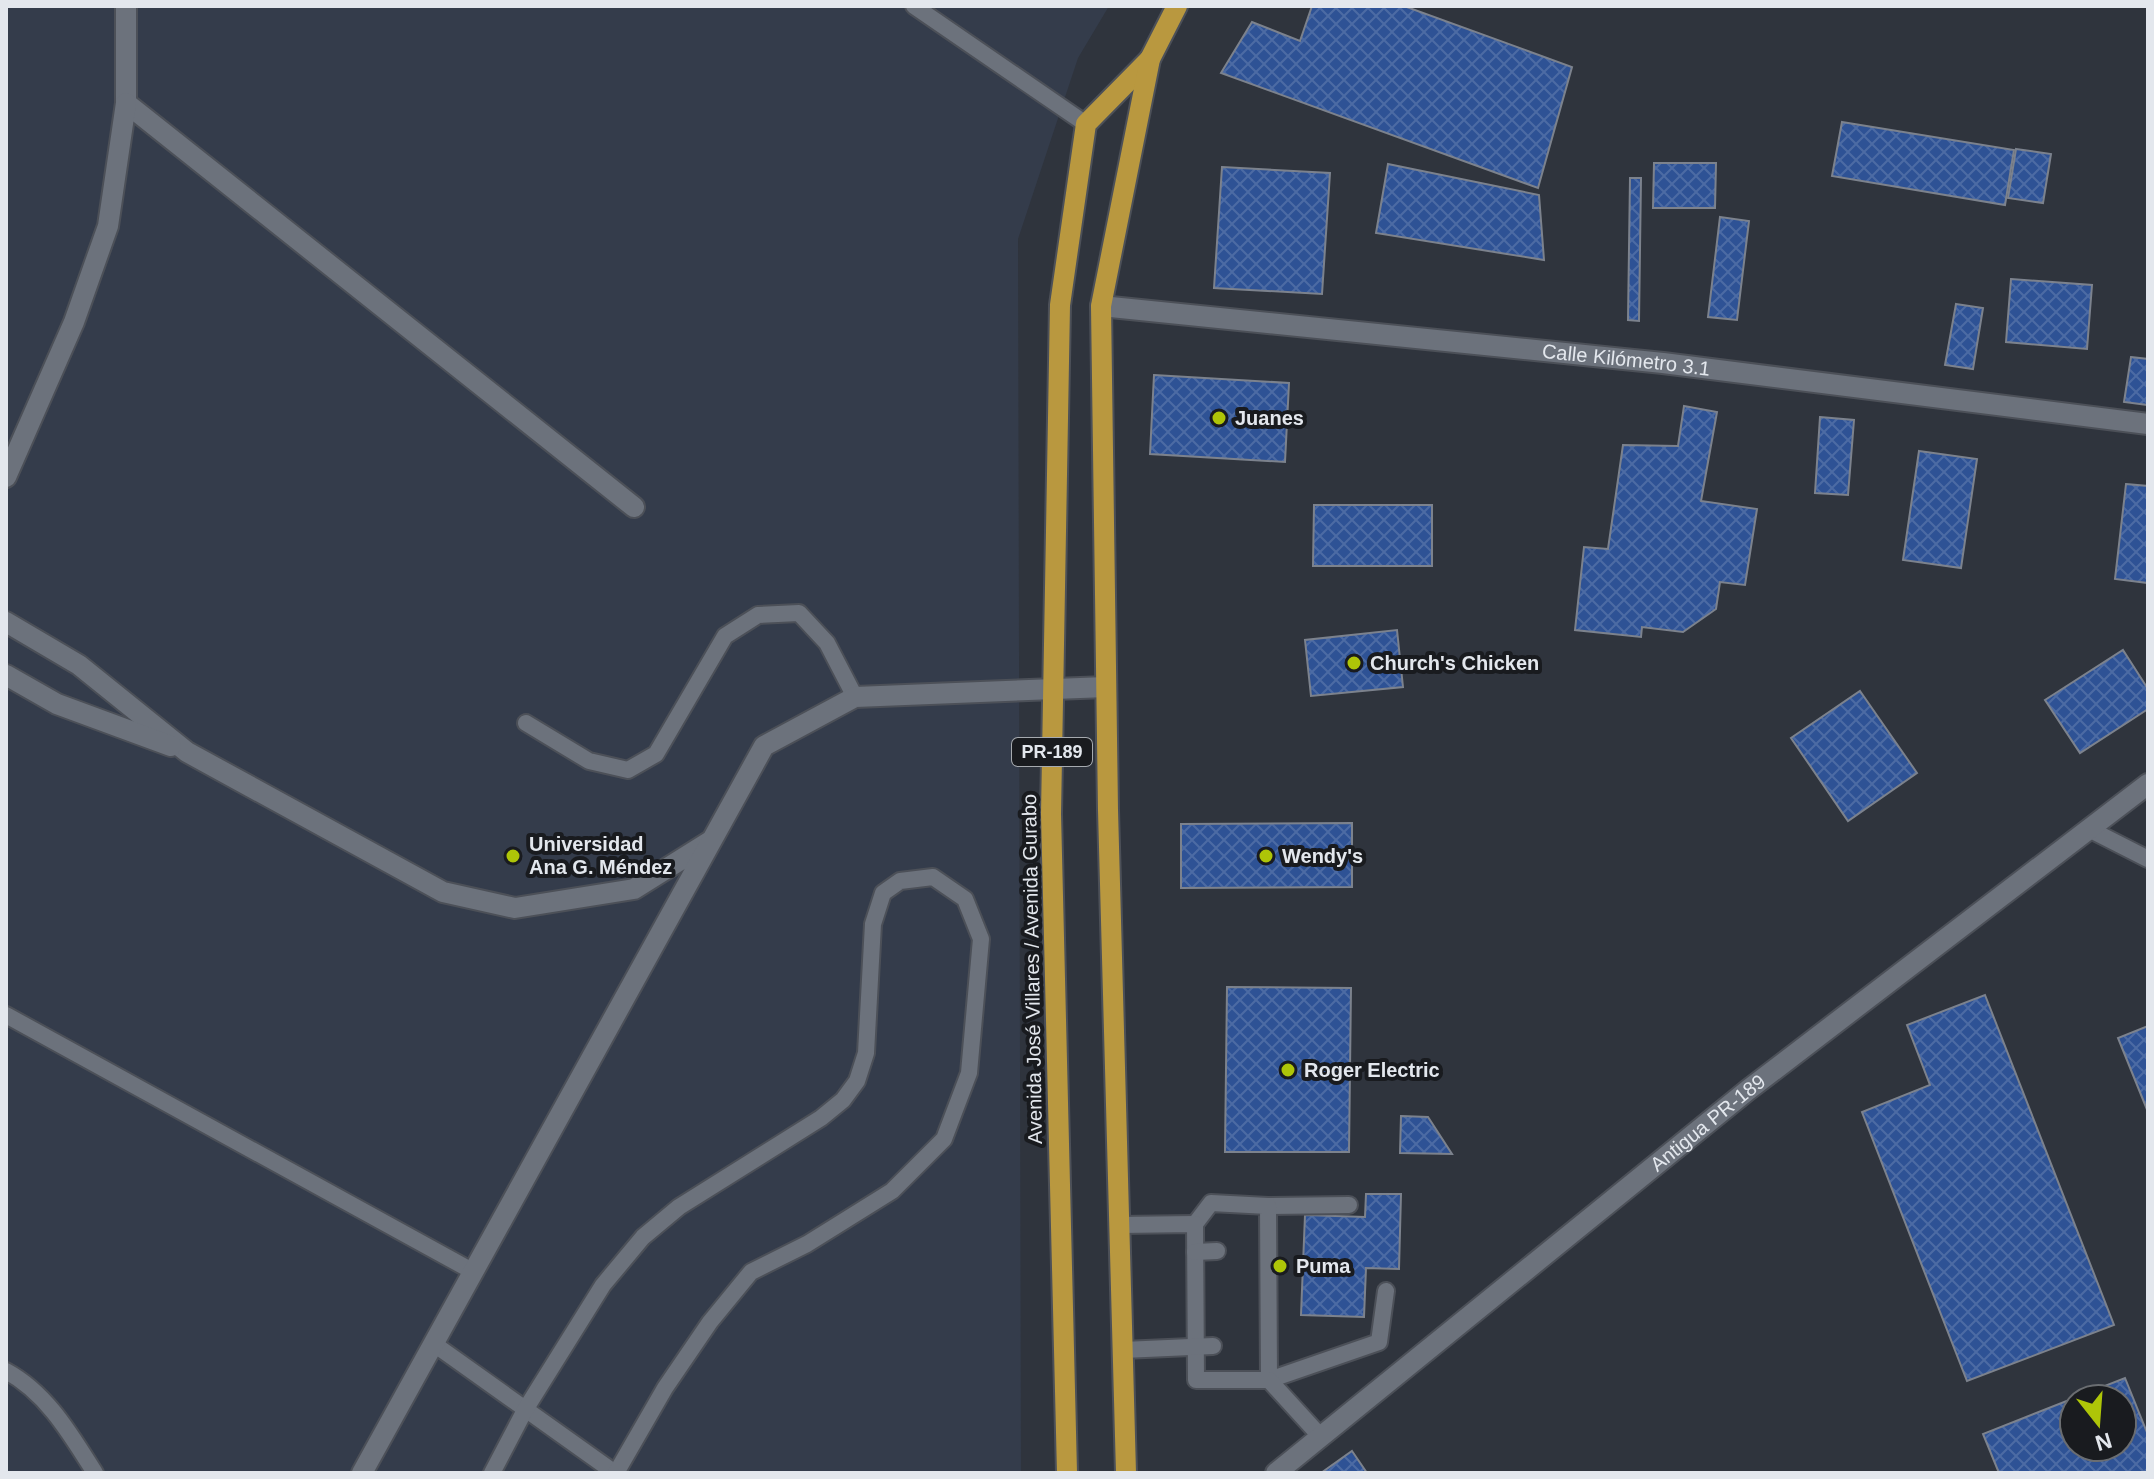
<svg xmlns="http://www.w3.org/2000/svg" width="2154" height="1479" font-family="Helvetica,sans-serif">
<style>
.built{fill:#343c4b}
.building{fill:url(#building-cross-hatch);stroke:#7c828d;stroke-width:2;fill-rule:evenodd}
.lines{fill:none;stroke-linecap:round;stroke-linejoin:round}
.service-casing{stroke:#4c5058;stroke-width:20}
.minor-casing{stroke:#4c5058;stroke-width:24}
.primary-casing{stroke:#4c5058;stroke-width:24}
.service{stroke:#6c727c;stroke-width:16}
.minor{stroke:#6c727c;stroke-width:20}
.primary{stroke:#b9983f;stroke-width:20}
.poi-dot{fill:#aec508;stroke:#191b1f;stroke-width:3}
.labels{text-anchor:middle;stroke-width:8;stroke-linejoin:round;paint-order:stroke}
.shield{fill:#191b1f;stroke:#a6aaaf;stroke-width:2}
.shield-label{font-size:18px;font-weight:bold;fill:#e3e7ed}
.street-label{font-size:20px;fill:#e3e7ed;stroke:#191b1f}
.poi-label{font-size:20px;font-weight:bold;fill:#e3e7ed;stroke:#191b1f;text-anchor:start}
</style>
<defs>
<pattern id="building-cross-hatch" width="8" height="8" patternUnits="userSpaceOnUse" patternTransform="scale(2)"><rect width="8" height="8" fill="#2e5295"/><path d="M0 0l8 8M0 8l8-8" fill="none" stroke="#4c6ba4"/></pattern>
</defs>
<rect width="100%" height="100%" fill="#2f343d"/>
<polygon class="built" points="6,6 1109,6 1078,58 1018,239 1021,1473 6,1473"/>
<g class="building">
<polygon points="1312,6 1404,6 1572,67 1538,188 1221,73 1252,22 1300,41"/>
<polygon points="1842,122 2014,150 2005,205 1832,176"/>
<polygon points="2016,149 2051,154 2043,203 2008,198"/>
<polygon points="1654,163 1716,163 1715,208 1653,208"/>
<polygon points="1388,164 1539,195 1544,260 1376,233"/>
<polygon points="1222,167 1330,173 1322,294 1214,288"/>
<polygon points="1630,178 1641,178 1639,321 1628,320"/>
<polygon points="1720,217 1749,221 1737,320 1708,317"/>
<polygon points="2011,279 2092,285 2087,349 2006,342"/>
<polygon points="1956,304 1983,308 1973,369 1945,365"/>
<polygon points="2131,357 2148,359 2148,405 2124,402"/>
<polygon points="1154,375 1289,383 1285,462 1150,454"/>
<polygon points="1684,406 1717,412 1701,501 1757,509 1745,585 1720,582 1716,609 1683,632 1642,627 1641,637 1575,630 1584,547 1608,549 1623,445 1678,446"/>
<polygon points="1820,417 1854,420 1848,495 1815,493"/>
<polygon points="1919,451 1977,459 1961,568 1903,560"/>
<polygon points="2126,484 2148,486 2148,583 2115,579"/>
<polygon points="1314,505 1432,505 1432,566 1313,566"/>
<polygon points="1397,630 1403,687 1311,696 1305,640"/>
<polygon points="2123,650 2148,689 2148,709 2080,753 2045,700"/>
<polygon points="1860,691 1917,773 1848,821 1791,738"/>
<polygon points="1352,823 1352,887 1181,888 1181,824"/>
<polygon points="1227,987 1351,988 1349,1152 1225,1152"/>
<polygon points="1985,995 2114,1325 1967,1381 1862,1112 1930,1085 1907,1025"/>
<polygon points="2148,1026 2148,1112 2118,1038"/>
<polygon points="1401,1116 1428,1117 1452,1154 1400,1153"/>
<polygon points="1366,1194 1401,1194 1399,1269 1366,1268 1364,1317 1301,1315 1305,1215 1365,1217"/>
<path d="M2125 1378 2148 1435V1473H1999L1983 1434ZM2074 1399H2122V1447H2074Z"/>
<polygon points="1352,1451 1367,1473 1321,1473"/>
</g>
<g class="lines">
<g class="service-casing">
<g id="service">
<polyline points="914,6 1086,124"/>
<polyline points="526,723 589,761 628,770 656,754 725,636 758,615 799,613 827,643 855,697"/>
<polyline points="2089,829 2148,859"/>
<polyline points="6,1015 474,1272"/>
<polyline points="1268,1206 1349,1205"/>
<polyline points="1195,1224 1211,1203 1268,1206 1269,1380 1379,1342 1386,1291"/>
<polyline points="1119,1225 1195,1224 1196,1380 1269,1380 1321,1437"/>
<polyline points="1195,1252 1217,1251"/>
<polyline points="434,1344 615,1473"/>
<polyline points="1123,1350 1213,1346"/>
<path d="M6 1371C47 1393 71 1435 95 1473"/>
<polyline points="492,1473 525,1410 603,1285 643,1237 679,1207 821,1118 843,1100 857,1081 866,1053 873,924 883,893 900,881 933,877 965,899 981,939 969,1073 944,1139 892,1191 807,1244 751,1272 710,1322 665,1388 616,1473"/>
</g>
</g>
<g class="minor-casing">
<g id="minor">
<polyline points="126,6 126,103 634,507"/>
<path id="s1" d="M1101 306 1663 363 2148 424"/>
<polyline points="6,477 74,322 108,226 126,103"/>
<polyline points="6,622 79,665 187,752 443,892 515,908 634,889 709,842"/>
<polyline points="6,675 57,704 171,746"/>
<polyline points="362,1473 764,746 855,697 1106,687"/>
<path id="s2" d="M1276 1473 1748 1090 2148 784"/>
</g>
</g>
<g class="primary-casing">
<g id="primary">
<polyline points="1067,1473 1051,814 1060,305 1086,124 1150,59"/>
<polyline points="1126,1473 1108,810 1101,306 1150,59 1177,6"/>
</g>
</g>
<use href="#service" class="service"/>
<use href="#minor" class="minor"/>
<use href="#primary" class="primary"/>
</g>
<g class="poi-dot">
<circle cx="1219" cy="418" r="8"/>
<circle cx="1354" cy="663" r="8"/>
<circle cx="513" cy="856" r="8"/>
<circle cx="1266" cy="856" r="8"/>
<circle cx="1288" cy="1070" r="8"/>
<circle cx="1280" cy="1266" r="8"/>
</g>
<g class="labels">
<rect class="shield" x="1012" y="738" width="80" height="28" rx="6"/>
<g class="shield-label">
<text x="1052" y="758">PR-189</text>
</g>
<g class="street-label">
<text dy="7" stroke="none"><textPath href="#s1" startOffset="528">Calle Kilómetro 3.1</textPath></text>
<text transform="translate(1032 969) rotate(-91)" y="7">Avenida José Villares / Avenida Gurabo</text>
<text dy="7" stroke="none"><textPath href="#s2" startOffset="556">Antigua PR-189</textPath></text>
</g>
<g class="poi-label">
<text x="1235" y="425">Juanes</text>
<text x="1370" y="670">Church's Chicken</text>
<text x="529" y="851">Universidad<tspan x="529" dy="23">Ana G. Méndez</tspan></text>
<text x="1282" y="863">Wendy's</text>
<text x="1304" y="1077">Roger Electric</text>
<text x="1296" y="1273">Puma</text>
</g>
</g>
<rect width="2154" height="1479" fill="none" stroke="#e3e7ed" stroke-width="16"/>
<g transform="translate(2098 1423) rotate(163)"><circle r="38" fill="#191b1f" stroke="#6a6d71" stroke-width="2"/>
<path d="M0-6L14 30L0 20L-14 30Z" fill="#aec508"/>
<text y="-12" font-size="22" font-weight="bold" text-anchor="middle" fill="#e3e7ed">N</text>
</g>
</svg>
